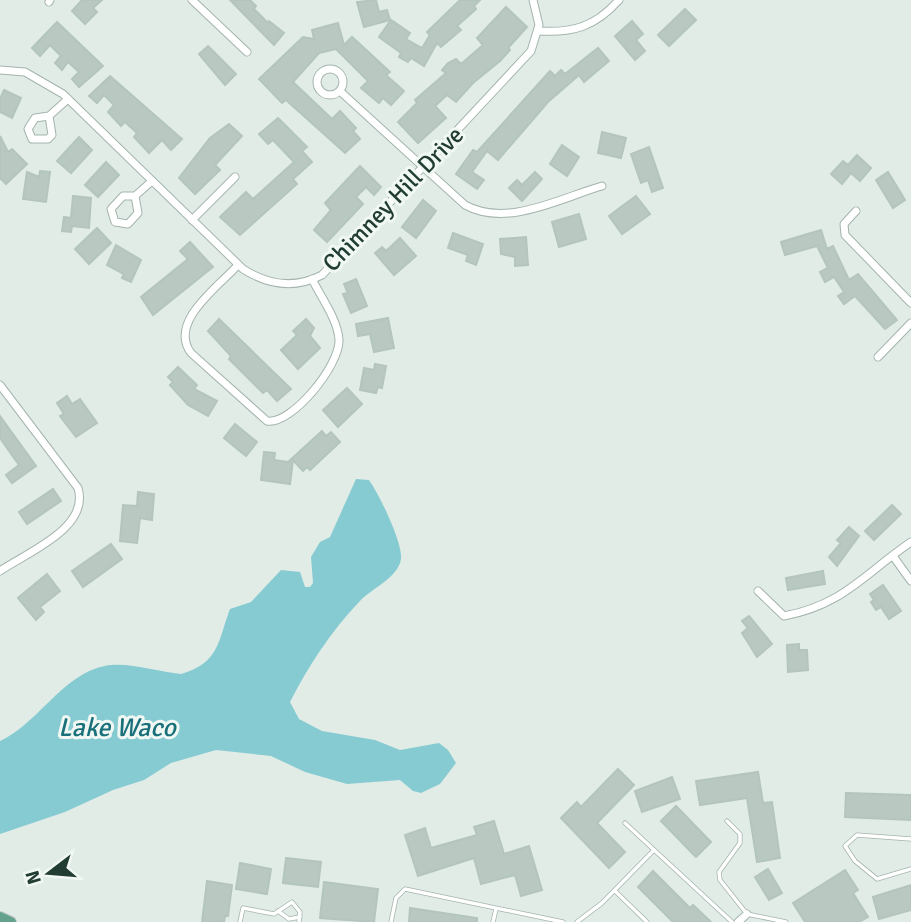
<svg xmlns="http://www.w3.org/2000/svg" width="911" height="922" font-family="Signika,sans-serif">
<style>
.water{fill:#87cbd2}
.building{fill:#b9c9c2;stroke:#b3c5bd;stroke-width:2}
.lines{fill:none;stroke-linecap:round;stroke-linejoin:round}
.lane-casing{stroke:#a4b4ad;stroke-width:5}
.street-casing{stroke:#a4b4ad;stroke-width:9}
.primary-casing{stroke:#c1c9c6;stroke-width:12}
.lane{stroke:#fff;stroke-width:3.5}
.street{stroke:#fff;stroke-width:7}
.primary{stroke:#64a28e;stroke-width:10}
.labels{text-anchor:middle;stroke-width:6;stroke-linejoin:round;paint-order:stroke}
.street-label{font-size:24px;fill:#213d33;stroke:#f1f8f4}
.water-label{font-size:26px;font-style:italic;fill:#1a707a;stroke:#f1f8f4}
</style>
<rect width="100%" height="100%" fill="#e1ece6"/>
<path class="water" d="M356 479 369 480C379 494 403 543 401 559 398 578 372 588 360 601 331 631 309 665 290 702L299 719 322 731 375 740 400 750 439 743 448 750 456 763 440 784 421 793 413 791 400 780 347 784 305 772 271 756 216 750 171 763 144 780 113 790 65 812 0 834V741C40 723 64 670 111 665 132 663 160 672 181 674 220 663 218 640 230 609L251 602 281 570 300 572 305 587H310L313 583 311 557 320 542 330 537Z"/>
<g class="building">
<polygon points="82,0 102,0 93,8 97,12 85,24 72,11"/>
<polygon points="230,0 250,0 256,6 254,9 268,23 269,21 284,33 274,45"/>
<polygon points="376,0 379,12 387,10 390,20 364,27 357,2"/>
<polygon points="460,0 480,0 474,6 476,9 457,26 461,30 441,47 437,43 424,66 411,58 408,62 399,57 401,53 379,37 391,20 410,33 406,39 422,48 430,35 427,32"/>
<polygon points="506,7 527,27 508,48 510,50 500,61 473,83 456,102 447,95 435,106 446,118 418,143 398,122 417,103 415,100 446,73 442,70 448,63 456,59 461,64 483,45 477,38"/>
<polygon points="685,9 696,20 669,46 658,35"/>
<polygon points="632,21 643,34 636,40 645,51 635,60 615,36"/>
<polygon points="57,22 103,66 79,87 72,79 79,72 68,62 62,70 55,63 61,56 50,45 40,56 32,48"/>
<polygon points="338,23 344,45 352,37 390,72 386,75 404,91 391,105 383,98 379,103 361,88 368,81 336,49 319,53 293,82 332,119 340,111 356,128 353,131 360,139 345,153 286,100 282,103 259,79 303,37 314,39 312,30"/>
<polygon points="208,46 236,74 225,85 199,54"/>
<polygon points="598,48 609,61 584,82 579,75 548,102 498,160 487,151 472,172 484,180 477,189 456,174 473,150 477,152 550,71 555,76 561,70 565,74"/>
<polygon points="110,76 182,139 171,150 162,140 149,153 134,137 137,133 125,122 121,126 108,112 114,105 104,95 97,103 89,96"/>
<polygon points="4,90 21,98 12,118 0,112 0,99"/>
<polygon points="278,118 307,147 302,151 312,162 293,179 297,184 240,235 220,217 246,192 253,199 294,162 273,140 268,144 259,134"/>
<polygon points="229,124 242,136 215,165 220,170 195,194 179,178 210,138"/>
<polygon points="602,132 626,138 621,158 598,153"/>
<polygon points="0,136 8,152 12,149 27,164 6,184 0,178"/>
<polygon points="79,137 92,150 71,173 57,161"/>
<polygon points="562,145 579,157 567,176 550,164"/>
<polygon points="649,147 663,188 652,192 648,180 641,183 631,154"/>
<polygon points="857,155 871,168 860,181 851,173 842,184 831,174 843,161 848,165"/>
<polygon points="106,162 119,175 98,197 85,185"/>
<polygon points="360,166 381,187 374,195 366,187 356,197 363,204 327,242 314,230 331,210 325,203"/>
<polygon points="40,171 50,172 46,202 23,199 27,172 39,177"/>
<polygon points="535,172 542,179 522,201 509,188 517,180 522,185"/>
<polygon points="888,172 905,200 893,208 876,180"/>
<polygon points="73,196 91,198 89,228 72,226 71,232 62,231 64,217 71,218"/>
<polygon points="636,196 650,214 622,234 609,216"/>
<polygon points="423,200 436,211 416,238 402,227"/>
<polygon points="579,214 586,239 559,247 552,222"/>
<polygon points="97,228 111,243 89,264 75,249"/>
<polygon points="821,230 827,249 833,246 849,280 858,274 897,320 885,329 855,296 844,304 838,296 844,292 834,277 825,282 820,272 828,268 817,246 785,255 781,242"/>
<polygon points="453,233 483,244 476,265 466,261 468,255 448,248"/>
<polygon points="526,237 528,265 515,266 515,257 501,254 500,239"/>
<polygon points="400,238 416,256 394,275 375,253 382,247 386,251"/>
<polygon points="190,242 213,267 153,315 141,297 188,259 180,251"/>
<polygon points="116,245 141,260 131,282 122,278 124,274 107,265"/>
<polygon points="356,279 367,306 351,313 343,294 348,293 344,284"/>
<polygon points="388,318 394,348 374,352 370,334 358,336 356,324"/>
<polygon points="219,319 291,389 277,401 267,390 263,393 229,359 231,356 208,331"/>
<polygon points="306,319 314,328 310,336 320,348 298,369 281,350 297,335 293,331"/>
<polygon points="375,364 386,366 382,388 378,387 376,393 360,390 364,368 374,370"/>
<polygon points="178,367 197,385 194,389 217,401 208,416 188,405 170,385 173,382 168,377"/>
<polygon points="347,388 362,404 338,427 323,410"/>
<polygon points="67,396 72,404 80,399 97,423 76,437 60,416 64,414 57,403"/>
<polygon points="0,416 36,466 12,483 6,475 19,465 0,438"/>
<polygon points="235,424 257,442 246,456 224,438"/>
<polygon points="322,431 326,436 331,432 340,442 310,470 307,467 303,471 293,460 290,484 261,480 264,452 275,453 274,460 288,462"/>
<polygon points="53,489 61,501 27,524 19,512"/>
<polygon points="138,492 154,494 152,520 140,518 137,543 120,541 123,505 137,506"/>
<polygon points="892,505 901,514 874,540 865,531"/>
<polygon points="849,527 859,536 837,566 829,557 841,543 837,540"/>
<polygon points="111,544 122,559 83,587 72,571"/>
<polygon points="823,571 825,584 788,590 786,578"/>
<polygon points="47,574 60,591 40,607 44,612 36,620 18,598"/>
<polygon points="883,585 901,611 889,619 881,607 876,610 871,602 874,600 870,594"/>
<polygon points="749,616 772,644 757,657 742,633 748,628 742,621"/>
<polygon points="799,644 799,650 807,650 808,670 788,672 787,645"/>
<polygon points="618,769 634,785 597,823 625,852 609,868 561,818 577,802 581,807"/>
<polygon points="758,772 763,803 772,802 780,858 757,862 747,798 700,805 696,781"/>
<polygon points="672,777 680,799 642,812 635,791"/>
<polygon points="846,793 911,795 911,820 845,817"/>
<polygon points="676,806 711,842 696,857 661,821"/>
<polygon points="494,821 504,854 529,846 542,890 521,896 515,875 481,884 474,858 418,876 405,835 425,828 431,848 477,835 474,827"/>
<polygon points="286,858 321,862 318,887 283,883"/>
<polygon points="240,863 271,869 267,894 236,889"/>
<polygon points="768,869 782,893 769,900 755,877"/>
<polygon points="845,870 858,890 853,893 868,917 859,922 805,922 793,903"/>
<polygon points="653,871 690,908 693,905 711,922 673,922 638,887"/>
<polygon points="207,881 232,885 228,916 225,916 224,922 202,922"/>
<polygon points="324,882 378,889 374,922 320,918"/>
<polygon points="911,885 911,910 879,919 873,897"/>
<polygon points="410,908 477,918 477,922 409,922"/>
</g>
<g class="lines">
<g class="lane-casing">
<g id="lane">
<polyline points="727,821 740,834 740,843 719,872 720,880 747,914 786,922"/>
<polyline points="625,823 732,922"/>
<polyline points="911,839 857,835 845,846 855,861 877,879 911,869"/>
<polyline points="615,891 647,922"/>
<polyline points="278,911 289,919 300,917"/>
<polyline points="240,922 243,908 274,914 292,902 300,912 299,922"/>
<polyline points="391,922 396,898 405,889 563,922"/>
<polyline points="493,922 496,909"/>
<polyline points="577,922 602,903 654,850"/>
</g>
</g>
<g class="street-casing">
<g id="street">
<polyline points="192,0 247,52"/>
<polyline points="49,2 50,0"/>
<path d="M539 31C573 33 595 27 619 0"/>
<circle cx="330" cy="82" r="13"/>
<path d="M0 70 25 72 63 94 243 269C268 285 295 289 322 275L531 51 539 25 533 0"/>
<path d="M342 93 465 205C507 228 560 198 602 186"/>
<polyline points="49,116 52,135 48,139 32,139 28,129 35,118 49,116 68,99"/>
<polyline points="135,196 138,213 128,224 115,222 111,209 123,196 135,196 152,181"/>
<polyline points="856,211 844,224 845,235 911,303"/>
<polyline points="192,220 235,177"/>
<path d="M238 265C218 287 168 322 191 353L267 421C292 425 340 365 339 340 338 320 321 297 312 279"/>
<polyline points="878,357 911,323"/>
<path d="M0 385 78 488C90 528 28 552 0 571"/>
<polyline points="893,556 911,581"/>
<path d="M758 591 784 616C843 605 864 574 911 542"/>
<polyline points="738,922 747,914"/>
</g>
</g>
<g class="primary-casing">
<polyline id="primary" points="0,917 11,922"/>
</g>
<use href="#lane" class="lane"/>
<use href="#street" class="street"/>
<use href="#primary" class="primary"/>
</g>
<g class="labels">
<g class="street-label">
<text transform="translate(393 199) rotate(-46)" y="8">Chimney Hill Drive</text>
</g>
<g class="water-label">
<text x="117" y="736">Lake Waco</text>
</g>
</g>
<g transform="translate(49 873) rotate(254)" stroke="#f1f8f4" stroke-width="5" paint-order="stroke">
<path d="M0-5L12 26L0 18L-12 26Z" fill="#213d33"/>
<text y="-10" font-size="19" font-weight="bold" text-anchor="middle" fill="#213d33">N</text>
</g>
</svg>
